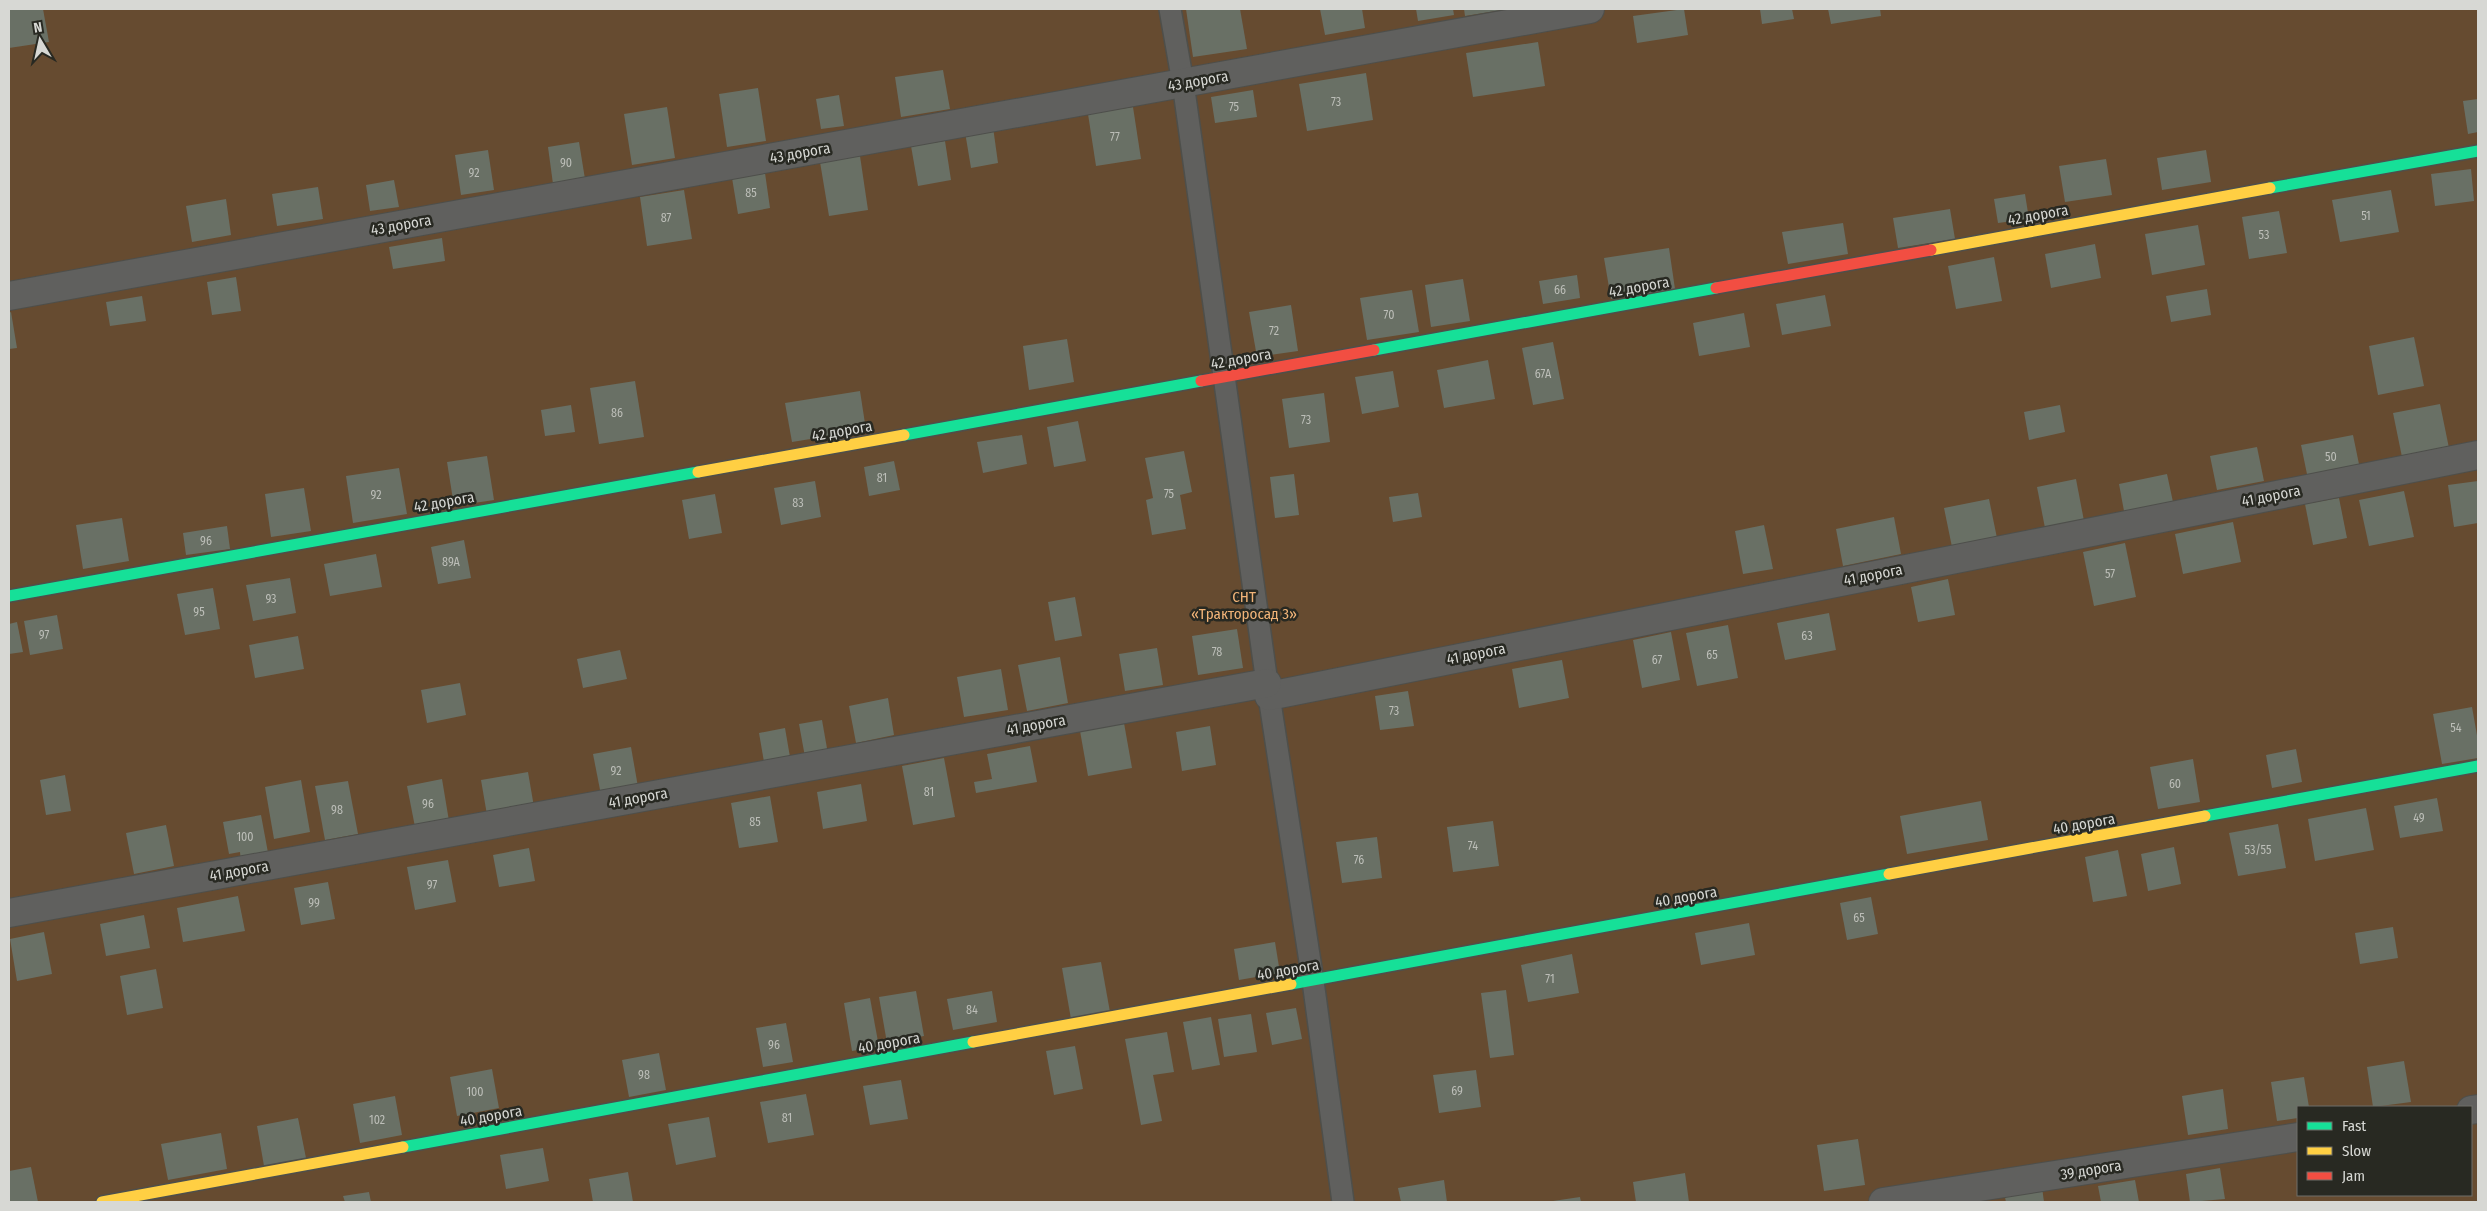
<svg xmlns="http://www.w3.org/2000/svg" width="2487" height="1211" font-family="'Fira Sans Condensed',sans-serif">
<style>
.green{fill:#664b30;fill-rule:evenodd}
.building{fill:#697065}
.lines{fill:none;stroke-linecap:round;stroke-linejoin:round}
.lane-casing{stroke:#4e4f4b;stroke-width:24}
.street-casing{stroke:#4e4f4b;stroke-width:30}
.fast-casing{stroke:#4e4f4b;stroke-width:14}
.slow-casing{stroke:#4e4f4b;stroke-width:14}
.jam-casing{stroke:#4e4f4b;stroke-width:14}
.lane{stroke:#60605e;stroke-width:21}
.street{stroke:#60605e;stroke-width:28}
.fast{stroke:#16e098;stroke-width:11}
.slow{stroke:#ffcf43;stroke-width:11}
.jam{stroke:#f24e42;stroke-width:11}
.labels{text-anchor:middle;stroke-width:5;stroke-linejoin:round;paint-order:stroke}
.number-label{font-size:12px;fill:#bcbeb8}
.street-label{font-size:15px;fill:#d7d8d4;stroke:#282922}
.park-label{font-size:15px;fill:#f2b478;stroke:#282922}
</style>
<rect width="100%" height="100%" fill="#31322d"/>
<path class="green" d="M9 9H2478V1202H9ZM2298 1107H2471V1195H2298Z"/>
<g class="building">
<polygon points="9,9 43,9 49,42 9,48"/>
<polygon points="1186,9 1240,9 1247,49 1193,57"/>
<polygon points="1320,9 1362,9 1365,28 1325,35"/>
<polygon points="1416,9 1453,9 1454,15 1418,21"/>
<polygon points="1464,9 1502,9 1502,10 1465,16"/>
<polygon points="1684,9 1688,35 1637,43 1633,16"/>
<polygon points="1760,9 1792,9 1794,19 1762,24"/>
<polygon points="1828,9 1880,9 1881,16 1831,24"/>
<polygon points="1538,42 1545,86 1473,97 1466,53"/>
<polygon points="943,70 950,109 901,117 895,77"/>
<polygon points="1366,73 1373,120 1307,131 1299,84"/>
<polygon points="758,88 766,141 727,147 719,94"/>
<polygon points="1253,90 1257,117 1215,123 1211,97"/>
<polygon points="839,95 844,126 821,129 816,99"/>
<polygon points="2478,99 2478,132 2468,134 2463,101"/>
<polygon points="667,107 675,158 632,165 624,114"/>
<polygon points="1133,107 1141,159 1096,166 1088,114"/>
<polygon points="993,127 998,163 971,168 965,132"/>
<polygon points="945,141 951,180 918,186 911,146"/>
<polygon points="579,142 585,179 553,184 548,147"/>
<polygon points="488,150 494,190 461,195 455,155"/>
<polygon points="2206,150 2211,182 2162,190 2157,158"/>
<polygon points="860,156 868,210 829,216 820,162"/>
<polygon points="2106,159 2112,195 2065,202 2059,166"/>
<polygon points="2471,169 2474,201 2435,206 2431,174"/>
<polygon points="765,173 770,208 738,214 732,178"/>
<polygon points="394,180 399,207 370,211 366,185"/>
<polygon points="318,187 323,219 277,226 272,194"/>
<polygon points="684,190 692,239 647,246 640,197"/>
<polygon points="2391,190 2399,232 2340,242 2332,200"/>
<polygon points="2025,194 2029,219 1998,223 1994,199"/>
<polygon points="226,199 231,235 192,242 186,206"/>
<polygon points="1950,209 1955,239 1898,248 1893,218"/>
<polygon points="2279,211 2287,253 2249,259 2242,217"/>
<polygon points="1843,223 1848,254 1788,264 1782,232"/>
<polygon points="2198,225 2205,265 2152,275 2145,234"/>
<polygon points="442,238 445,261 393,269 389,247"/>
<polygon points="2095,244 2101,278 2051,288 2045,254"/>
<polygon points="1669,248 1675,289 1611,299 1604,258"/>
<polygon points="1994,257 2002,301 1956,309 1948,266"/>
<polygon points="1577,275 1580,298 1543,304 1539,281"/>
<polygon points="236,277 241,311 212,315 207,282"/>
<polygon points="1463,279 1470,321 1431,327 1425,285"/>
<polygon points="2207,289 2211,315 2171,322 2166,296"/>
<polygon points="1412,290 1419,332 1367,340 1360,298"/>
<polygon points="1825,295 1831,326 1782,335 1776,304"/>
<polygon points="142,296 146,321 110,326 106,302"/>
<polygon points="1291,305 1298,351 1257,357 1249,312"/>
<polygon points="11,312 17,348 9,349 9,313"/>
<polygon points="1744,313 1750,347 1699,356 1693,323"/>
<polygon points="2414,337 2424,386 2378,395 2369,346"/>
<polygon points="1067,339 1074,382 1029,390 1023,346"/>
<polygon points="1553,342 1564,399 1533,405 1522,348"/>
<polygon points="1488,360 1495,399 1444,408 1437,370"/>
<polygon points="1393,371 1399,407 1362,414 1355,377"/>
<polygon points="635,381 644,437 599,444 590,388"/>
<polygon points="860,391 866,430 792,442 785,403"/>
<polygon points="1324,393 1330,442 1289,448 1282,399"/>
<polygon points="2440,404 2449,448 2402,457 2393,413"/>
<polygon points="571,405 575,432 545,436 541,410"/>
<polygon points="2060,405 2065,432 2029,440 2024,412"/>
<polygon points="1078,421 1086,461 1054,467 1047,427"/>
<polygon points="1022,435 1027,464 983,473 977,442"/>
<polygon points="2353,435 2360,469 2308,479 2301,445"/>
<polygon points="2257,447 2264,481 2217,490 2210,456"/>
<polygon points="1184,451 1192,492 1180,495 1186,529 1152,535 1146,500 1153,498 1145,458"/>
<polygon points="487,456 494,500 454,506 447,462"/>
<polygon points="894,461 900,490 869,496 864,467"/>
<polygon points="399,468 407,514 353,523 346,476"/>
<polygon points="1294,474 1299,515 1275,518 1270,477"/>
<polygon points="2167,474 2173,502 2124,511 2119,484"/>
<polygon points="2076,479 2084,521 2045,528 2037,487"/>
<polygon points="815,481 821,517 781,525 774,488"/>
<polygon points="2478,481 2478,523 2454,527 2448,485"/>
<polygon points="304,488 311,531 271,537 265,494"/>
<polygon points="2404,491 2414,537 2369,546 2359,500"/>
<polygon points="1418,493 1422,517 1393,522 1389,497"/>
<polygon points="715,494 722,533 689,539 682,500"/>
<polygon points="2339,498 2347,538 2313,545 2305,504"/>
<polygon points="1989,499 1997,538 1952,547 1944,508"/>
<polygon points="1894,517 1901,554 1843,566 1836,529"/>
<polygon points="122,518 129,561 83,569 76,525"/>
<polygon points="2233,522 2241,562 2183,574 2175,534"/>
<polygon points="1764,525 1773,569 1743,574 1735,531"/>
<polygon points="227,526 230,549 186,555 183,533"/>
<polygon points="464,540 471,578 438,584 431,547"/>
<polygon points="2125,543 2136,597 2094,606 2083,552"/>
<polygon points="376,554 382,587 330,596 324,564"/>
<polygon points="290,578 296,613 253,621 246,585"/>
<polygon points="1948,579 1955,615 1918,622 1911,587"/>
<polygon points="213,588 220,629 185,635 177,594"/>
<polygon points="1075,597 1082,636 1055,641 1048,602"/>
<polygon points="1829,613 1836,650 1785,660 1777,623"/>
<polygon points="57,615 63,649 30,655 24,621"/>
<polygon points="17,622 23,652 9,654 9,624"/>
<polygon points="1728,625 1738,678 1697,686 1686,633"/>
<polygon points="1237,629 1243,668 1198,675 1192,636"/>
<polygon points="1671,632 1680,680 1642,688 1633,640"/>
<polygon points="298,636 304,669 255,678 249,645"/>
<polygon points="1157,648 1163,685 1125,691 1119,654"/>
<polygon points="620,650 627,679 583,688 577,659"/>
<polygon points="1060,657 1068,703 1027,711 1018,665"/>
<polygon points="1562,660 1569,698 1519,708 1512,669"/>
<polygon points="1001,669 1008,710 964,717 957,677"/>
<polygon points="460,683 466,715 427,723 421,690"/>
<polygon points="1408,691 1414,726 1380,730 1375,696"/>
<polygon points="888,698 894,735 856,743 849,706"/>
<polygon points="2472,707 2478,741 2478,758 2442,764 2433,714"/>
<polygon points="822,720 828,754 805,757 799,724"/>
<polygon points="1124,723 1132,768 1088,776 1080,731"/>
<polygon points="1210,726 1216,765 1182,771 1176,732"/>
<polygon points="785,728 790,757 764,762 759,733"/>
<polygon points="1030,746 1037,782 976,793 974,782 992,779 987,754"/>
<polygon points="631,747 638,787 601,795 593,754"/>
<polygon points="2296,749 2302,782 2272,788 2266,755"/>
<polygon points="944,758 955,817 913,825 902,766"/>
<polygon points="2193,759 2200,802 2158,809 2150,767"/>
<polygon points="528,772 534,807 487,815 481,780"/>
<polygon points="65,775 71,811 46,815 40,780"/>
<polygon points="442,779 449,821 415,827 407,786"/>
<polygon points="301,780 310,832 274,839 265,787"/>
<polygon points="348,781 358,834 325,840 315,786"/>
<polygon points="861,784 867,821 823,829 817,792"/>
<polygon points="770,796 778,842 739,848 731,803"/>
<polygon points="2437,798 2443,831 2400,838 2394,806"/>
<polygon points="1981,801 1988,840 1907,854 1900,816"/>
<polygon points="2366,808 2374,850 2315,861 2308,819"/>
<polygon points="261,815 269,858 241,863 240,852 229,854 223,822"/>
<polygon points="1493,821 1499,866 1453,872 1447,827"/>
<polygon points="2278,824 2286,868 2238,876 2229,833"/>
<polygon points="166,825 174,866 134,874 126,833"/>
<polygon points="1377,837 1382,878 1342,883 1336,842"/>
<polygon points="2174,847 2181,884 2148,891 2141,854"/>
<polygon points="529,848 535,881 499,887 493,855"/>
<polygon points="2118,850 2127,896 2093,902 2085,857"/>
<polygon points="448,860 456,902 415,910 407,867"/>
<polygon points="328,882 335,919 301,925 294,888"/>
<polygon points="238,896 245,931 183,942 177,908"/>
<polygon points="1871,897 1878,934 1847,940 1840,903"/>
<polygon points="144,915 150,948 106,956 100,924"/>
<polygon points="1749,923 1755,955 1701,965 1695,933"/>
<polygon points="2393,927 2398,958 2360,964 2355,933"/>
<polygon points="44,932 52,974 17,981 10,939"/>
<polygon points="1275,942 1280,973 1239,980 1234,949"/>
<polygon points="1572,954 1579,993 1528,1002 1521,965"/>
<polygon points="1101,962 1110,1012 1071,1019 1062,968"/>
<polygon points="156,969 163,1008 127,1015 120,976"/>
<polygon points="1506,990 1514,1055 1490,1058 1481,993"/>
<polygon points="916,991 924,1036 887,1043 879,997"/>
<polygon points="992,991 997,1022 953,1030 947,999"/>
<polygon points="870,998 879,1047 852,1051 844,1003"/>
<polygon points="1296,1008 1302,1039 1272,1045 1266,1013"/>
<polygon points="1251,1014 1257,1052 1224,1057 1218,1019"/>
<polygon points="1211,1017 1220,1065 1192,1070 1183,1022"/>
<polygon points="786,1023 793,1062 763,1067 756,1028"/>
<polygon points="1167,1032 1174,1072 1153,1075 1162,1121 1141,1125 1125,1039"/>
<polygon points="1075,1046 1083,1089 1054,1095 1046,1051"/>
<polygon points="659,1053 666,1090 629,1097 622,1060"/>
<polygon points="2404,1061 2411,1102 2373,1107 2367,1067"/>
<polygon points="492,1069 499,1108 457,1116 450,1077"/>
<polygon points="1476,1070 1481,1107 1439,1113 1433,1075"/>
<polygon points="2304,1077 2309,1107 2298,1107 2298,1118 2277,1121 2271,1082"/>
<polygon points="901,1080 908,1119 870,1125 863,1086"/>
<polygon points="2223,1089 2228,1129 2188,1135 2182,1096"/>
<polygon points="806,1094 814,1135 768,1143 760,1102"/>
<polygon points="395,1096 402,1135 360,1143 353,1104"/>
<polygon points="709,1117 716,1157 676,1165 668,1124"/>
<polygon points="298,1118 306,1158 264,1166 257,1126"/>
<polygon points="221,1133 227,1169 168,1180 161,1144"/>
<polygon points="1858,1139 1865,1185 1824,1191 1817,1145"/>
<polygon points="543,1148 549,1181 506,1189 500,1155"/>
<polygon points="31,1167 38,1202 9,1202 9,1171"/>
<polygon points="2220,1168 2225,1199 2190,1202 2186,1174"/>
<polygon points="628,1172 633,1202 593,1202 589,1179"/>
<polygon points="1685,1173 1689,1202 1636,1202 1633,1182"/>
<polygon points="1444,1180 1447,1202 1401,1202 1398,1188"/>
<polygon points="2135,1180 2139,1202 2101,1202 2098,1186"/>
<polygon points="2042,1187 2044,1202 2006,1202 2004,1193"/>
<polygon points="369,1192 371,1202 345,1202 343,1196"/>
<polygon points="1580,1197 1581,1202 1553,1202 1553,1201"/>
</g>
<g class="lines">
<g class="lane-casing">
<polyline id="lane" points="1170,9 1183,83 1267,683 1313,981 1343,1202"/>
</g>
<g class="street-casing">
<g id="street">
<polyline points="9,296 1590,9"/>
<polyline points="1269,696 2478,455"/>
<polyline points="9,913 1267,683"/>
<polyline points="2471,1110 2478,1109"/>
<polyline points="1883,1202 2298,1137"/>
</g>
</g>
<g class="fast-casing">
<g id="fast">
<polyline points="2270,188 2478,151"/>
<polyline points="1374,350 1716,288"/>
<polyline points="904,435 1201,381"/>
<polyline points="9,596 698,472"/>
<polyline points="2205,816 2478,766"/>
<polyline points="1291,984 1889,874"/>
<polyline points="403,1147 973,1042"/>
</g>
</g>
<g class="slow-casing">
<g id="slow">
<polyline points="1931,250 2270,188"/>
<polyline points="698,472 904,435"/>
<polyline points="1889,874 2205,816"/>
<polyline points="973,1042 1291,984"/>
<polyline points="102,1202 403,1147"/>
</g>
</g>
<g class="jam-casing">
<g id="jam">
<polyline points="1716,288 1931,250"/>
<polyline points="1201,381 1374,350"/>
</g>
</g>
<use href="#lane" class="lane"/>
<use href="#street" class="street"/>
<use href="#fast" class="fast"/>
<use href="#slow" class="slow"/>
<use href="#jam" class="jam"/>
</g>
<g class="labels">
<g class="number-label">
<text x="1336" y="106">73</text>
<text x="1234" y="111">75</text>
<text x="1115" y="141">77</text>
<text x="566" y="167">90</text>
<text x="474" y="177">92</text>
<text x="751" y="197">85</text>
<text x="2366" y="220">51</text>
<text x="666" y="222">87</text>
<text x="2264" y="239">53</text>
<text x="1560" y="294">66</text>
<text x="1389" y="319">70</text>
<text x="1274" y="335">72</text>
<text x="1543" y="378">67А</text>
<text x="617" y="417">86</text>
<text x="1306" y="424">73</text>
<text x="2331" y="461">50</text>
<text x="882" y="482">81</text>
<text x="1169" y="498">75</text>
<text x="376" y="499">92</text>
<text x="798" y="507">83</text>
<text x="206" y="545">96</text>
<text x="451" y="566">89А</text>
<text x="2110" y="578">57</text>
<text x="271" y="603">93</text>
<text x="199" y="616">95</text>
<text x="44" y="639">97</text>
<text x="1807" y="640">63</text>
<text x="1217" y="656">78</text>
<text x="1712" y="659">65</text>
<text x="1657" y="664">67</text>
<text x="1394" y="715">73</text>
<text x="2456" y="732">54</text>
<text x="616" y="775">92</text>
<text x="2175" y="788">60</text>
<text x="929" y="796">81</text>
<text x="428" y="808">96</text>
<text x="337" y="814">98</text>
<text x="2419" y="822">49</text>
<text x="755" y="826">85</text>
<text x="245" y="841">100</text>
<text x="1473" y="850">74</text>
<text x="2258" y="854">53/55</text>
<text x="1359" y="864">76</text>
<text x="432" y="889">97</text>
<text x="314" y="907">99</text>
<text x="1859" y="922">65</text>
<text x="1550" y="983">71</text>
<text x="972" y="1014">84</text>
<text x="774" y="1049">96</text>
<text x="644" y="1079">98</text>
<text x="1457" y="1095">69</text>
<text x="475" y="1096">100</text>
<text x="787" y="1122">81</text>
<text x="377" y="1124">102</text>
</g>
<g class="street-label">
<text transform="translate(1198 81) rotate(-10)" y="5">43 дорога</text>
<text transform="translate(800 153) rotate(-10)" y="5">43 дорога</text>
<text transform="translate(2038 215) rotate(-10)" y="5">42 дорога</text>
<text transform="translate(401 225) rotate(-10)" y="5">43 дорога</text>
<text transform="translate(1639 287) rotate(-10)" y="5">42 дорога</text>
<text transform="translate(1241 359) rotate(-10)" y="5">42 дорога</text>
<text transform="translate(842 431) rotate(-10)" y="5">42 дорога</text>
<text transform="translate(2271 496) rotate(-11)" y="5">41 дорога</text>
<text transform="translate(444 502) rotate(-10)" y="5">42 дорога</text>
<text transform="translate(1873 575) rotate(-11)" y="5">41 дорога</text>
<text transform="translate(1476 654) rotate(-11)" y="5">41 дорога</text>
<text transform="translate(1036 725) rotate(-10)" y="5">41 дорога</text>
<text transform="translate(638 798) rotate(-10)" y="5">41 дорога</text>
<text transform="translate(2084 824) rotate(-10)" y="5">40 дорога</text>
<text transform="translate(239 871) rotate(-10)" y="5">41 дорога</text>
<text transform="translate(1686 897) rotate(-10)" y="5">40 дорога</text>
<text transform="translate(1288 970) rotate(-10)" y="5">40 дорога</text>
<text transform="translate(889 1043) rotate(-10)" y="5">40 дорога</text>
<text transform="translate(491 1116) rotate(-10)" y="5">40 дорога</text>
<text transform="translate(2091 1170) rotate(-9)" y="5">39 дорога</text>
</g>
<g class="park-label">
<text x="1244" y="602">СНТ<tspan x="1244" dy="17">«Тракторосад 3»</tspan></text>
</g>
</g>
<rect width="2487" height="1211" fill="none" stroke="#d7d8d4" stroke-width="20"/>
<rect x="2297" y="1106" width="175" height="90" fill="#282922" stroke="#6e6f69"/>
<rect x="2307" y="1122" width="25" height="8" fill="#16e098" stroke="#6e6f69"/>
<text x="2342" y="1131" font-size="15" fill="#d7d8d4">Fast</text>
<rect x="2307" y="1147" width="25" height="8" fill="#ffcf43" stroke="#6e6f69"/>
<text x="2342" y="1156" font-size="15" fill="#d7d8d4">Slow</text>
<rect x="2307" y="1172" width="25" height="8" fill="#f24e42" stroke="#6e6f69"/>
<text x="2342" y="1181" font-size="15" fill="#d7d8d4">Jam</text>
<g transform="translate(40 40) rotate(351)" stroke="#282922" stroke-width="4" paint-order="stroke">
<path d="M0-4L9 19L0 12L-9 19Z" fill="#d7d8d4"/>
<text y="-8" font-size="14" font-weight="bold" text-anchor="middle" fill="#d7d8d4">N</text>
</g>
</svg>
